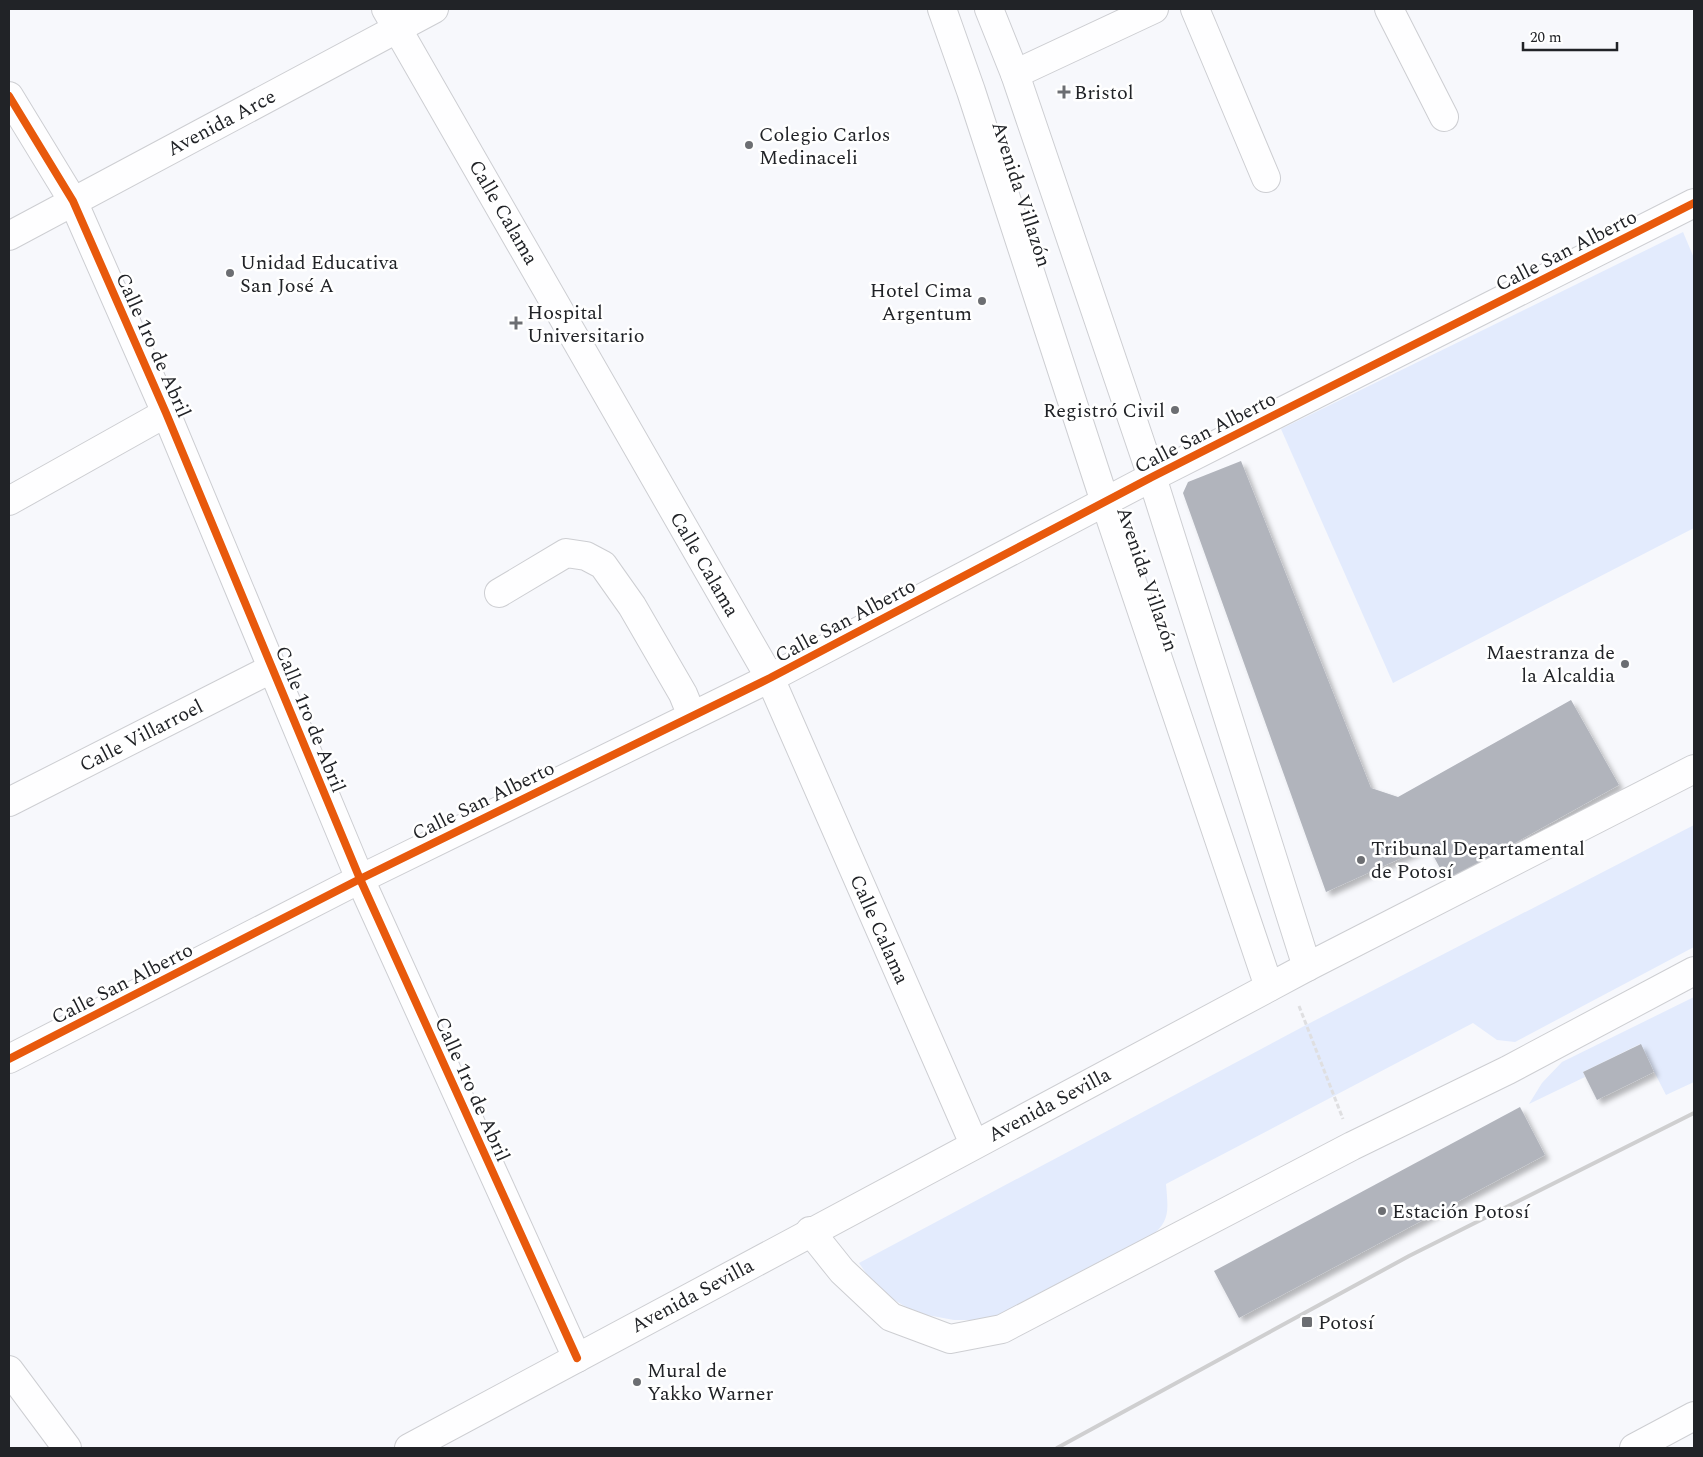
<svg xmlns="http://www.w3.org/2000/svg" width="1703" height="1457" font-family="Spectral,serif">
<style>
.green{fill:#e3ebfd}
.building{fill:#b1b4bc;filter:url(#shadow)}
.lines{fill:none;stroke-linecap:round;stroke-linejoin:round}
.minor-casing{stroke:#cdced2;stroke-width:30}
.major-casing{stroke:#cdced2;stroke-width:30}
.path{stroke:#dfdfe1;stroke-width:3;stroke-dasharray:5 2.5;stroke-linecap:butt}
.minor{stroke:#fefeff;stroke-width:28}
.major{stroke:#fefeff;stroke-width:28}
.rail{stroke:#cfcfd0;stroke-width:4}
.cycleway-casing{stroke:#fff;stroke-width:11}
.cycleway{stroke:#e8590c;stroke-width:8}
.poi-dot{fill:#6c6e72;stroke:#fff;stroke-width:2}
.labels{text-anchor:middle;stroke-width:5;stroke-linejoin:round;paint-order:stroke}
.poi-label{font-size:20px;fill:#212327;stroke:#fff;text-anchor:start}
.street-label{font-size:20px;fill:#212327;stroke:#fff}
</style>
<defs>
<filter id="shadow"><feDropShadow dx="4.5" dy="4.5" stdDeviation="2.5" flood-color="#0004"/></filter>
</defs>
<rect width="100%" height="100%" fill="#f7f8fc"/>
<g class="green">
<polygon points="1683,232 1694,258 1694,528 1393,683 1281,429"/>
<path d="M1694 825V947L1515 1042 1497 1040 1473 1023 1166 1184C1168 1209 1171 1221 1150 1237L993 1320H954L916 1313 891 1298 872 1282 859 1263 1308 1024Z"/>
<polygon points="1694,997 1694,1082 1666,1095 1640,1044 1583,1072 1585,1077 1529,1104 1542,1083 1562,1062"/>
</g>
<g class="building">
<polygon points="1241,461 1371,788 1398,797 1571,700 1619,785 1447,881 1428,846 1326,892 1183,493 1188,482"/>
<polygon points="1641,1044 1654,1072 1597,1100 1583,1072"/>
<polygon points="1520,1107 1545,1155 1239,1318 1214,1271"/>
</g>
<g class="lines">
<g class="minor-casing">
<g id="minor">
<polyline points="386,9 770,678 974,1144"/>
<polyline points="1195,9 1266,178"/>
<polyline points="1389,9 1444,117"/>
<polyline points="1015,74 1154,9"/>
<polyline points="9,96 73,201 166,413 360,879 577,1358"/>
<polyline points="9,236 434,9"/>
<polyline points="9,501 166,413"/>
<polyline points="499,593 566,553 586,556 603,565 632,606 683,694 692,716"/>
<polyline points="9,802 273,668"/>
<polyline points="9,1059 360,879 770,678 1152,477 1694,203"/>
<polyline points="810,1231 842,1271 891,1317 950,1339 1002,1329 1352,1146 1508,1070 1694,971"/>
<polyline points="1634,1448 1694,1416"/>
</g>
</g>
<g class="major-casing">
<g id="major">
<polyline points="942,9 971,91 1105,502 1269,987"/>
<polyline points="989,9 1015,74 1152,477 1307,967"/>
<polyline points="9,1370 67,1448"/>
<polyline points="409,1448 1307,967 1694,769"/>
</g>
</g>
<polyline class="path" points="1299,1006 1343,1119"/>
<use href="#minor" class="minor"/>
<use href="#major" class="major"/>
<polyline class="rail" points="1057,1448 1409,1256 1694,1113"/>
<g class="cycleway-casing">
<g id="cycleway">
<polyline points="9,96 73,201 166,413 360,879 577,1358"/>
<polyline points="9,1059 360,879 770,678 1152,477 1694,203"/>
</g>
</g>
<use href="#cycleway" class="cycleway"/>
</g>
<g class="poi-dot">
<path d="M1061.5 84.5h5v5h5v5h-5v5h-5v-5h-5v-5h5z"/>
<circle cx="749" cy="145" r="5"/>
<circle cx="230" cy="273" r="5"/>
<circle cx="982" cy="301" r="5"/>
<path d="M513.5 315.5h5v5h5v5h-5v5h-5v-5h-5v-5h5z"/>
<circle cx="1175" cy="410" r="5"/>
<circle cx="1625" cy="664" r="5"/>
<circle cx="1361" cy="860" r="5"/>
<circle cx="1382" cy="1211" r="5"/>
<rect x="1301" y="1316" width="12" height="12" rx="2.5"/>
<circle cx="637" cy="1382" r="5"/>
</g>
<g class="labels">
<g class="poi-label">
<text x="1074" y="99">Bristol</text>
<text x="759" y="141">Colegio Carlos<tspan x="759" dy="23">Medinaceli</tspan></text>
<text x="240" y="269">Unidad Educativa<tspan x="240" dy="23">San José A</tspan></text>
<text x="972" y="297" text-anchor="end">Hotel Cima<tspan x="972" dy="23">Argentum</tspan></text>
<text x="527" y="319">Hospital<tspan x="527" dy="23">Universitario</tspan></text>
<text x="1165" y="417" text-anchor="end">Registró Civil</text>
<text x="1615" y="659" text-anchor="end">Maestranza de<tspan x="1615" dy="23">la Alcaldia</tspan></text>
<text x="1371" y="855">Tribunal Departamental<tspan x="1371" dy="23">de Potosí</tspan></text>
<text x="1392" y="1218">Estación Potosí</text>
<text x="1318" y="1329">Potosí</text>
<text x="647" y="1377">Mural de<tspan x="647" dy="23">Yakko Warner</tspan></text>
</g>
<g class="street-label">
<text transform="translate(221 122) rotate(-28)" y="7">Avenida Arce</text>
<text transform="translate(1022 194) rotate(72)" y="7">Avenida Villazón</text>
<text transform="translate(504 212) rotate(60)" y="7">Calle Calama</text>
<text transform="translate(1566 250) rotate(-27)" y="7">Calle San Alberto</text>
<text transform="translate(154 345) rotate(66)" y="7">Calle 1ro de Abril</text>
<text transform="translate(1205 432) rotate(-27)" y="7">Calle San Alberto</text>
<text transform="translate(705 564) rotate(60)" y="7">Calle Calama</text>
<text transform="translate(1148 579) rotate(71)" y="7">Avenida Villazón</text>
<text transform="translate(845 620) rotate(-28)" y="7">Calle San Alberto</text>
<text transform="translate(311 719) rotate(68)" y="7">Calle 1ro de Abril</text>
<text transform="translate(141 735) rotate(-27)" y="7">Calle Villarroel</text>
<text transform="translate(483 800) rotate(-26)" y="7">Calle San Alberto</text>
<text transform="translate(880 929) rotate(66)" y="7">Calle Calama</text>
<text transform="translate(122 983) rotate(-27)" y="7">Calle San Alberto</text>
<text transform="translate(473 1089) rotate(66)" y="7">Calle 1ro de Abril</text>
<text transform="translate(1049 1104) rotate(-28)" y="7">Avenida Sevilla</text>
<text transform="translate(692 1295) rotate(-28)" y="7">Avenida Sevilla</text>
</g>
</g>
<rect width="1703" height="1457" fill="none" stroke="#212327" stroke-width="20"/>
<path d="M1523 42v8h94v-8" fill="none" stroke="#212327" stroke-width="2.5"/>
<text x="1530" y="42" font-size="15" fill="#212327" stroke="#ffffff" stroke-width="4" paint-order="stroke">20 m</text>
</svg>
